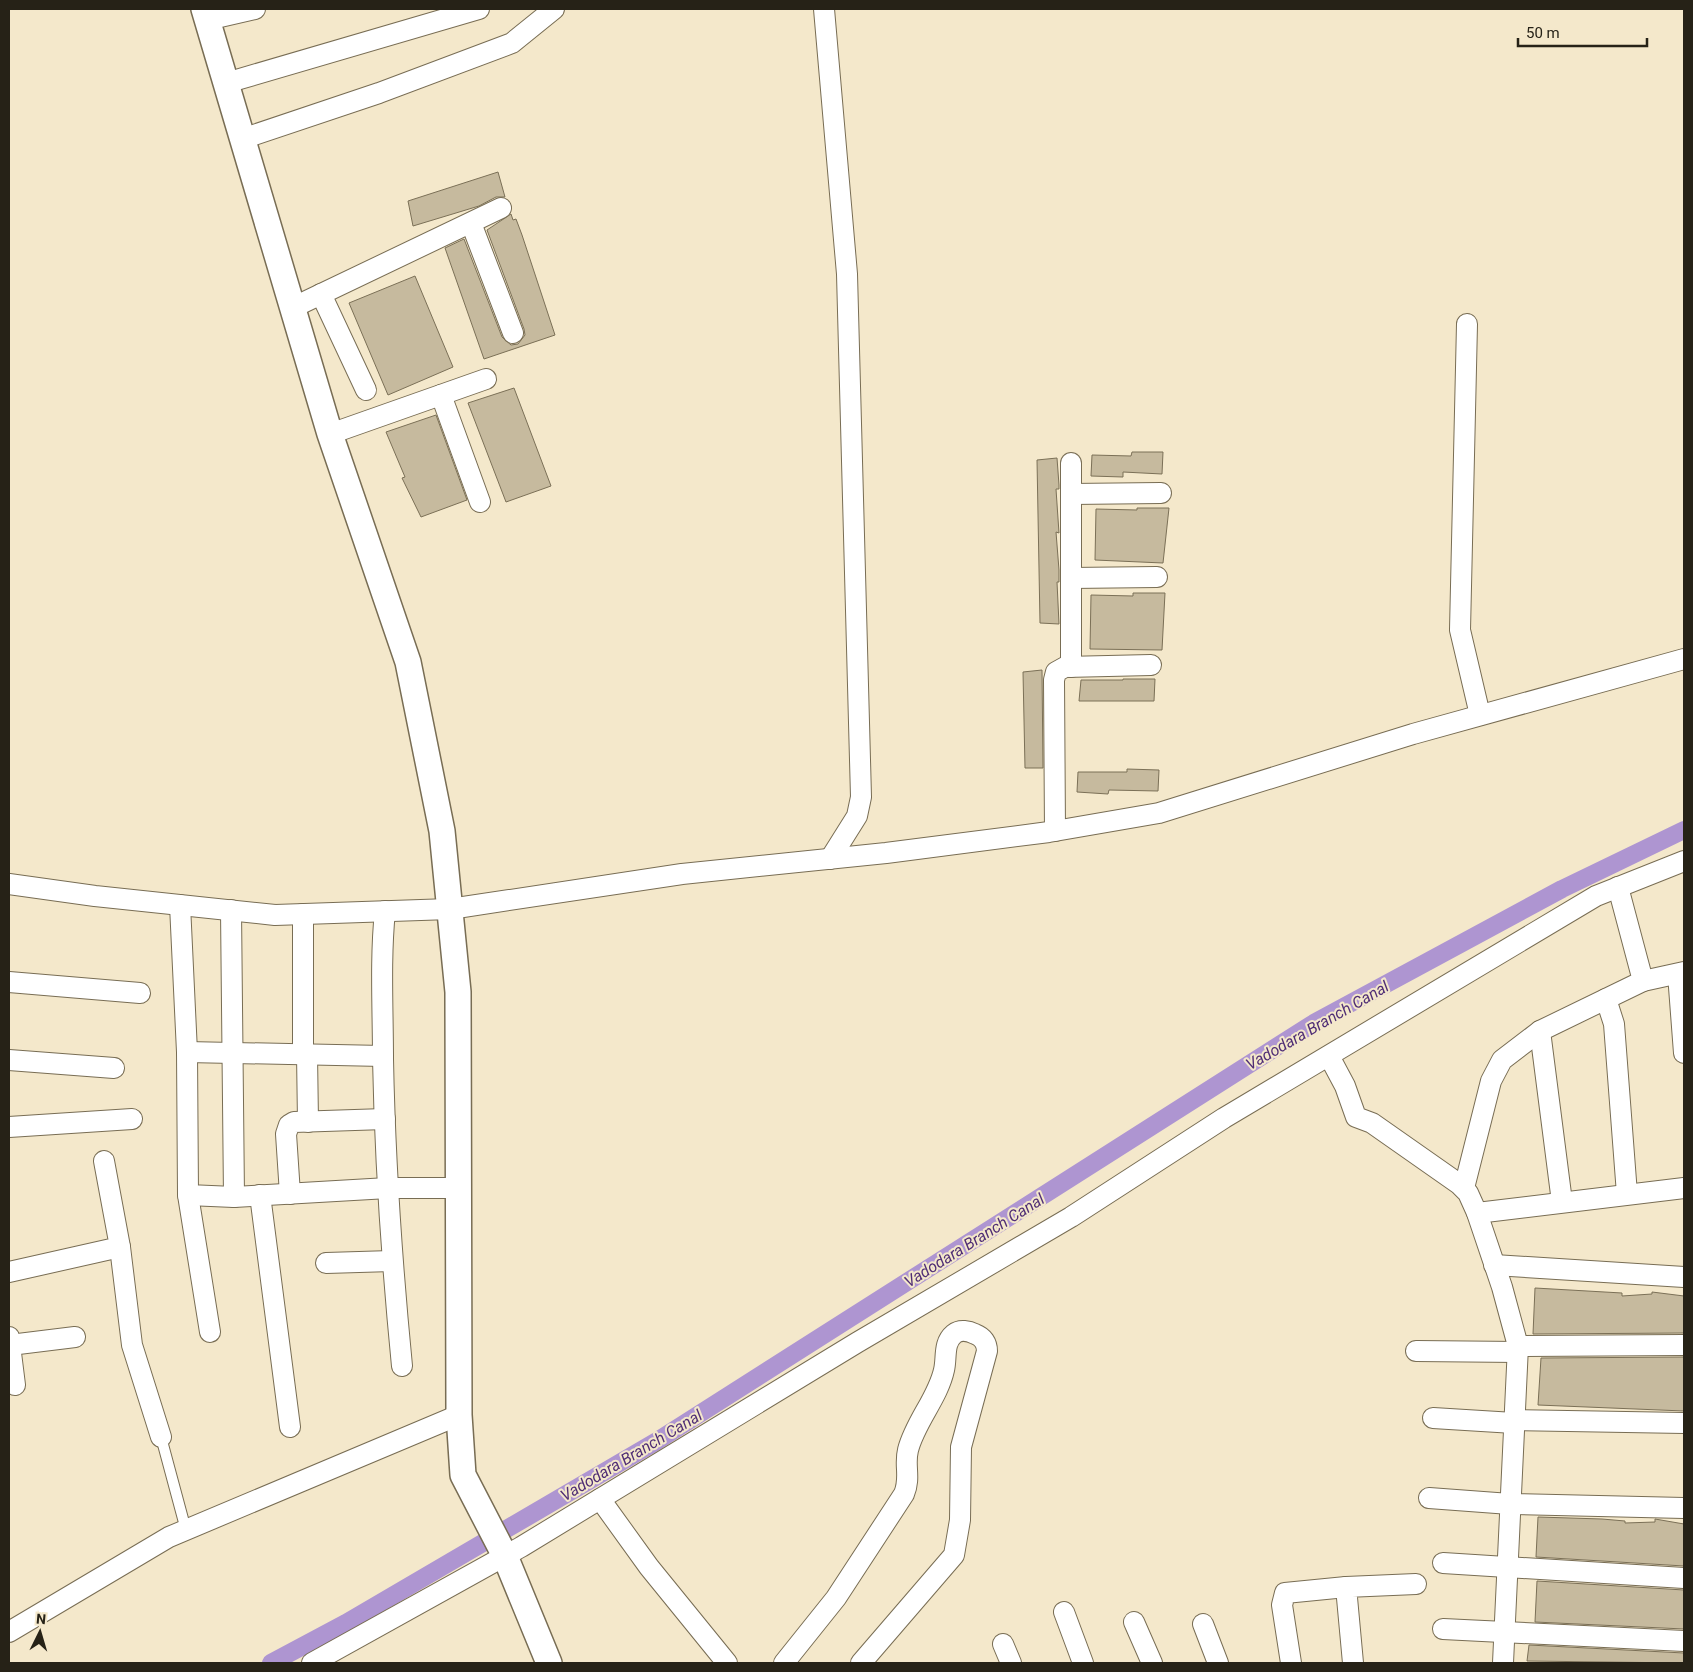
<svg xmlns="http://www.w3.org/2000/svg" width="1693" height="1672" font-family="Roboto,sans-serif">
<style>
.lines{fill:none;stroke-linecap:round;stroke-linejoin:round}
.canal{stroke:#ae95d1;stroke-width:18}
.building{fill:#c6ba9e;stroke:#7b7057}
.service-casing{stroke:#786d54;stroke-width:12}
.minor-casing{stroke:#786d54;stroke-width:22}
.tertiary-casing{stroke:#786d54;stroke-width:28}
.service{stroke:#fff;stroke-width:10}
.minor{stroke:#fff;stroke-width:20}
.tertiary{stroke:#fff;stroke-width:25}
.labels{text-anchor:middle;stroke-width:4;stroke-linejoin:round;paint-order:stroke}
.water-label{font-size:16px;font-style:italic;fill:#4f2d75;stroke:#f4e8cb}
</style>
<rect width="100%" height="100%" fill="#f4e8cb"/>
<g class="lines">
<polyline class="canal" points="271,1663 346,1623 657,1441 1314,1023 1562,889 1684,830"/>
</g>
<g class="building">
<polygon points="498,172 505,197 496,197 479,206 413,226 408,201"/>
<polygon points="511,214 513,220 516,219 522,235 555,335 484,359 445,248 464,239 502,337 511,345 518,344 525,335 524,329 487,230"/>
<polygon points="415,276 453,367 388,395 349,303"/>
<polygon points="514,388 551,486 506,502 468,403"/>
<polygon points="436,415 467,500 421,517 402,478 405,477 386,432"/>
<polygon points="1132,452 1163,452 1162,474 1123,472 1123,477 1091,476 1092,455 1131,456"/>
<polygon points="1057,458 1059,485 1059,489 1056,489 1059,533 1056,532 1059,570 1059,582 1057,582 1059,624 1040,623 1037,460"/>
<polygon points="1137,508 1169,508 1163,563 1095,560 1096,509 1137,510"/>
<polygon points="1133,593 1165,593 1162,650 1090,649 1091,595 1133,596"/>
<polygon points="1042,670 1043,768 1025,768 1023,672"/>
<polygon points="1123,679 1155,679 1154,701 1079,701 1081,680 1123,680"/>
<polygon points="1127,769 1159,770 1158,791 1109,790 1108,794 1077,792 1078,772 1127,772"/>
<polygon points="1535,1288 1622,1293 1622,1296 1652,1294 1652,1292 1684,1296 1684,1333 1533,1334"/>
<polygon points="1684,1357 1684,1411 1538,1405 1541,1358"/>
<polygon points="1538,1517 1602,1519 1625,1521 1625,1523 1655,1522 1655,1519 1684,1524 1684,1566 1536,1557"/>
<polygon points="1537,1581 1684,1590 1684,1629 1535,1622"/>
<polygon points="1529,1645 1684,1653 1684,1663 1527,1661"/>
</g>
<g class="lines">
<g class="service-casing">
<polyline id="service" points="161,1437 186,1530"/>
</g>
<g class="minor-casing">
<g id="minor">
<polyline points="824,9 847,274 861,797 857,816 830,859"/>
<polyline points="207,20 255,9"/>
<polyline points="226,83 479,9"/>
<polyline points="242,139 379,93 512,43 554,9"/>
<polyline points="471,223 513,333"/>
<polyline points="321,294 366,390"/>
<polyline points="292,308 501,208"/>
<polyline points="1467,324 1460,630 1480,715"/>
<polyline points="441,395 480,502"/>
<polyline points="330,434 486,379"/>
<polyline points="1071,494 1161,493"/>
<polyline points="1071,578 1157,577"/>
<polyline points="1071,667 1071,463"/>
<polyline points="1055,831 1054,680 1056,672 1065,667 1151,665"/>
<polyline points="9,884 95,896 275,915 450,909 682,874 886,853 1049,832 1159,813 1413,734 1684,659"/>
<polyline points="180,905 187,1052 188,1195 234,1197 388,1188 460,1188"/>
<polyline points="231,910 234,1197"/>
<path d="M385 911C380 960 383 1009 383 1059 385 1162 392 1264 402 1366"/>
<polyline points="1678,974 1684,1053"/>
<polyline points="1643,981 1684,972"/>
<polyline points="9,982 140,993"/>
<polyline points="1606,999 1614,1024 1627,1194"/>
<polyline points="1540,1031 1562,1202"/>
<polyline points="187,1052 383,1056"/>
<polyline points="303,1054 303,914"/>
<polyline points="307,1054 308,1122"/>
<polyline points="1329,1056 1345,1086 1356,1117 1372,1123 1459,1184 1468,1193 1477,1213 1502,1287 1518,1346 1503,1663"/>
<polyline points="9,1060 114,1068"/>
<polyline points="9,1127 132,1119"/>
<polyline points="1464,1188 1491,1081 1502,1060 1540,1031 1643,981 1618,887"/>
<polyline points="290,1194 286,1134 289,1125 294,1122 385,1119"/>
<polyline points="188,1195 210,1332"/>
<polyline points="260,1195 290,1427"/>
<polyline points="1477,1213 1684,1188"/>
<polyline points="120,1247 132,1345 161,1437"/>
<polyline points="326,1263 392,1261"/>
<polyline points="1494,1265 1684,1277"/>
<polyline points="9,1272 120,1247 104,1161"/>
<polyline points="9,1337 15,1385"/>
<polyline points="10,1345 75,1337"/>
<polyline points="1518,1346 1684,1345"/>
<polyline points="1416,1351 1518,1352"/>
<polyline points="1433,1418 1514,1423"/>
<polyline points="1514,1420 1684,1423"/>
<polyline points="1429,1498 1510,1504 1684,1508"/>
<polyline points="600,1499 649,1567 727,1663"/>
<polyline points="1443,1563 1684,1578"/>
<polyline points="1064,1612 1083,1663"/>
<polyline points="1134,1622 1152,1663"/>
<polyline points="1203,1624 1218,1663"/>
<polyline points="1443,1629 1684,1641"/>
<polyline points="9,1632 169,1537 459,1415"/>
<polyline points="1003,1644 1011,1663"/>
<polyline points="312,1663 521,1547 858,1342 1071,1217 1224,1118 1596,896 1684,861"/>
<path d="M784 1663 836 1598 904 1494C911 1477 904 1466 908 1450 915 1422 938 1398 944 1370 947 1358 943 1343 954 1334 960 1329 969 1331 975 1334 983 1337 987 1343 987 1351L961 1447 960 1520 954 1555 861 1663"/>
<polyline points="1291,1663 1282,1605 1285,1593 1346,1587"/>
<polyline points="1353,1663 1346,1587 1416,1584"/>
</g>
</g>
<g class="tertiary-casing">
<polyline id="tertiary" points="204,9 330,434 408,662 442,831 458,992 459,1415 463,1475 505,1556 549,1663"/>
</g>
<use href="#service" class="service"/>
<use href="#minor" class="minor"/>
<use href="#tertiary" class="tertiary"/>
</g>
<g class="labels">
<g class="water-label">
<text transform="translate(1317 1025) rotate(-30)" y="6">Vadodara Branch Canal</text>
<text transform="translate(974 1240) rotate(-32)" y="6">Vadodara Branch Canal</text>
<text transform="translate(631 1455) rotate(-31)" y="6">Vadodara Branch Canal</text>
</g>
</g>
<rect width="1693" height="1672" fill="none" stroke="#262217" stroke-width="20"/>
<g transform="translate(40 1632) rotate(5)" stroke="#f4e8cb" stroke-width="4" paint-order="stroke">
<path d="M0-4L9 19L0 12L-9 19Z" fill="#262217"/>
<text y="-8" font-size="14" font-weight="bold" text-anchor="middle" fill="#262217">N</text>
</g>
<path d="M1518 38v8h129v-8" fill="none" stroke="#262217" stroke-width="2.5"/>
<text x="1526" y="38" font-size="15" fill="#262217" stroke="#f4e8cb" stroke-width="4" paint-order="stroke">50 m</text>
</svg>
